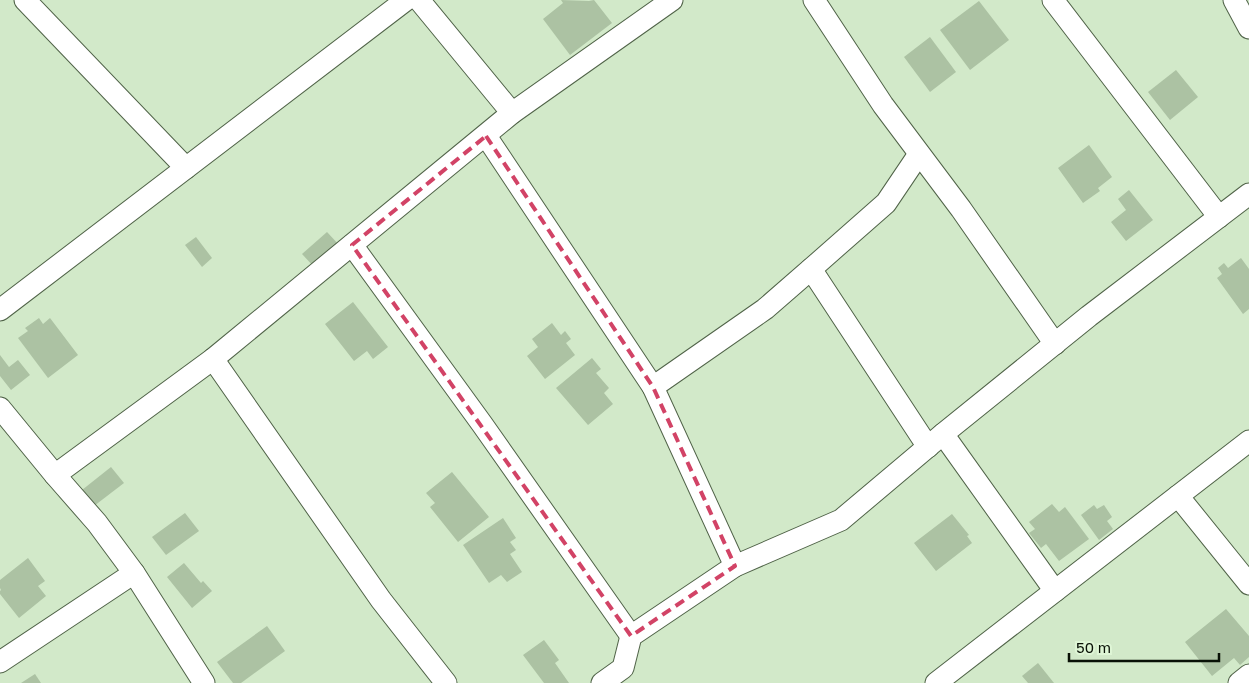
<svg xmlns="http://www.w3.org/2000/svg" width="1249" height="683" font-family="'Golos Text',sans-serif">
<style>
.building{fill:#acc2a3}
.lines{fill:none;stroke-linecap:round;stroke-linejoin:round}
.street-casing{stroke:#506348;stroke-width:23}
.street{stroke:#fff;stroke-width:21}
.marked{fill:none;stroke:#d24366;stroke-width:4;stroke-dasharray:10 6;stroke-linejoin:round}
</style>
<rect width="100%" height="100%" fill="#d2e9c9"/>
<g class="building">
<polygon points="561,0 589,1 594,0 612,23 570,55 543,19 563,3"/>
<polygon points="979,1 1009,40 970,70 940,30"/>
<polygon points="930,37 956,72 930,92 904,57"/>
<polygon points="1176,70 1198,97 1170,120 1148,92"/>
<polygon points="1089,145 1112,177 1098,188 1100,191 1083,203 1058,168"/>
<polygon points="1129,190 1153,220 1126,241 1111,222 1126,210 1118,199"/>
<polygon points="327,232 340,246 315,268 302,254"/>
<polygon points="196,237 212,258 202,267 185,245"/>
<polygon points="1241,258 1249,269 1249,309 1243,314 1217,278 1222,274 1218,268 1224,263 1228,268"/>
<polygon points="353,302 388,347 373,359 367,351 354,361 325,324"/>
<polygon points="39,318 43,324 50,318 78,355 48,378 18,338 28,331 25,328"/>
<polygon points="552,323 561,335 565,331 571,339 566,343 575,355 545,379 527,356 538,347 532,339"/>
<polygon points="0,355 9,367 18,360 30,375 11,390 0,376"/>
<polygon points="592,358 601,369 596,373 609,388 604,393 613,404 588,425 556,388"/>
<polygon points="111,467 124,483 94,506 82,490"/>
<polygon points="452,472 489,517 458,542 430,507 435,503 426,493"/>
<polygon points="1052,504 1059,512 1065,507 1089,539 1059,561 1046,544 1041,548 1029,533 1035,529 1029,522"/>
<polygon points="1094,505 1097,509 1104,505 1112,517 1107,521 1113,529 1099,540 1081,515"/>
<polygon points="185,513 199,531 166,555 152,537"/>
<polygon points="952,514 969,535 967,536 972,543 936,571 914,543"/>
<polygon points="503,518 516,538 510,542 516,550 510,554 522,572 507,582 501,575 489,583 463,545"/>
<polygon points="28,558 45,581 38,586 46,596 19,618 0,594 0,591 1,590 0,588 0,580"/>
<polygon points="184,563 201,583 203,581 212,591 192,608 167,577"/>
<polygon points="1226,609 1249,636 1249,657 1240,665 1234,658 1212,676 1185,642"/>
<polygon points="267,626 285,651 241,683 233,683 217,662"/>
<polygon points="544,640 559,660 555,663 569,683 544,683 523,655"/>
<polygon points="1038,663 1054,683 1028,683 1022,676"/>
<polygon points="35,674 41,683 21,683"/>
</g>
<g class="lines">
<g class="street-casing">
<g id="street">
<polyline points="25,0 186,168"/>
<polyline points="419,0 512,113"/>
<polyline points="814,0 883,105 961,209 1055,344"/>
<polyline points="1053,0 1219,217"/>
<polyline points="1234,0 1249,28"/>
<polyline points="486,136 653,387 735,566"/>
<polyline points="352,245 482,424 631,636"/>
<polyline points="811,269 928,447"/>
<polyline points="0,310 406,0"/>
<polyline points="213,359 381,600 446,683"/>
<polyline points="653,387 765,309 811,269 886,203 919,154"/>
<polyline points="0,408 55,475 97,523 134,573 204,683"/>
<polyline points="943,434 1055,591"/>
<polyline points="55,475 213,359 512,113 672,0"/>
<polyline points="1178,496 1249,584"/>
<polyline points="0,662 134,573"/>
<polyline points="602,683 623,668 631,636 735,566 841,520 943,434 1089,316 1249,194"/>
<polyline points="936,683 1249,441"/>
<polyline points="1239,683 1249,675"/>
</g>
</g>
<use href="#street" class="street"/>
</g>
<path class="marked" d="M486 136 653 387 735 566 631 636 352 245Z"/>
<path d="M1069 653v8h150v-8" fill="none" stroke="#091106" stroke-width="2.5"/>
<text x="1076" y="653" font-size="15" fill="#091106" stroke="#dff6d6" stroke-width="4" paint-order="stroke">50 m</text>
</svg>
